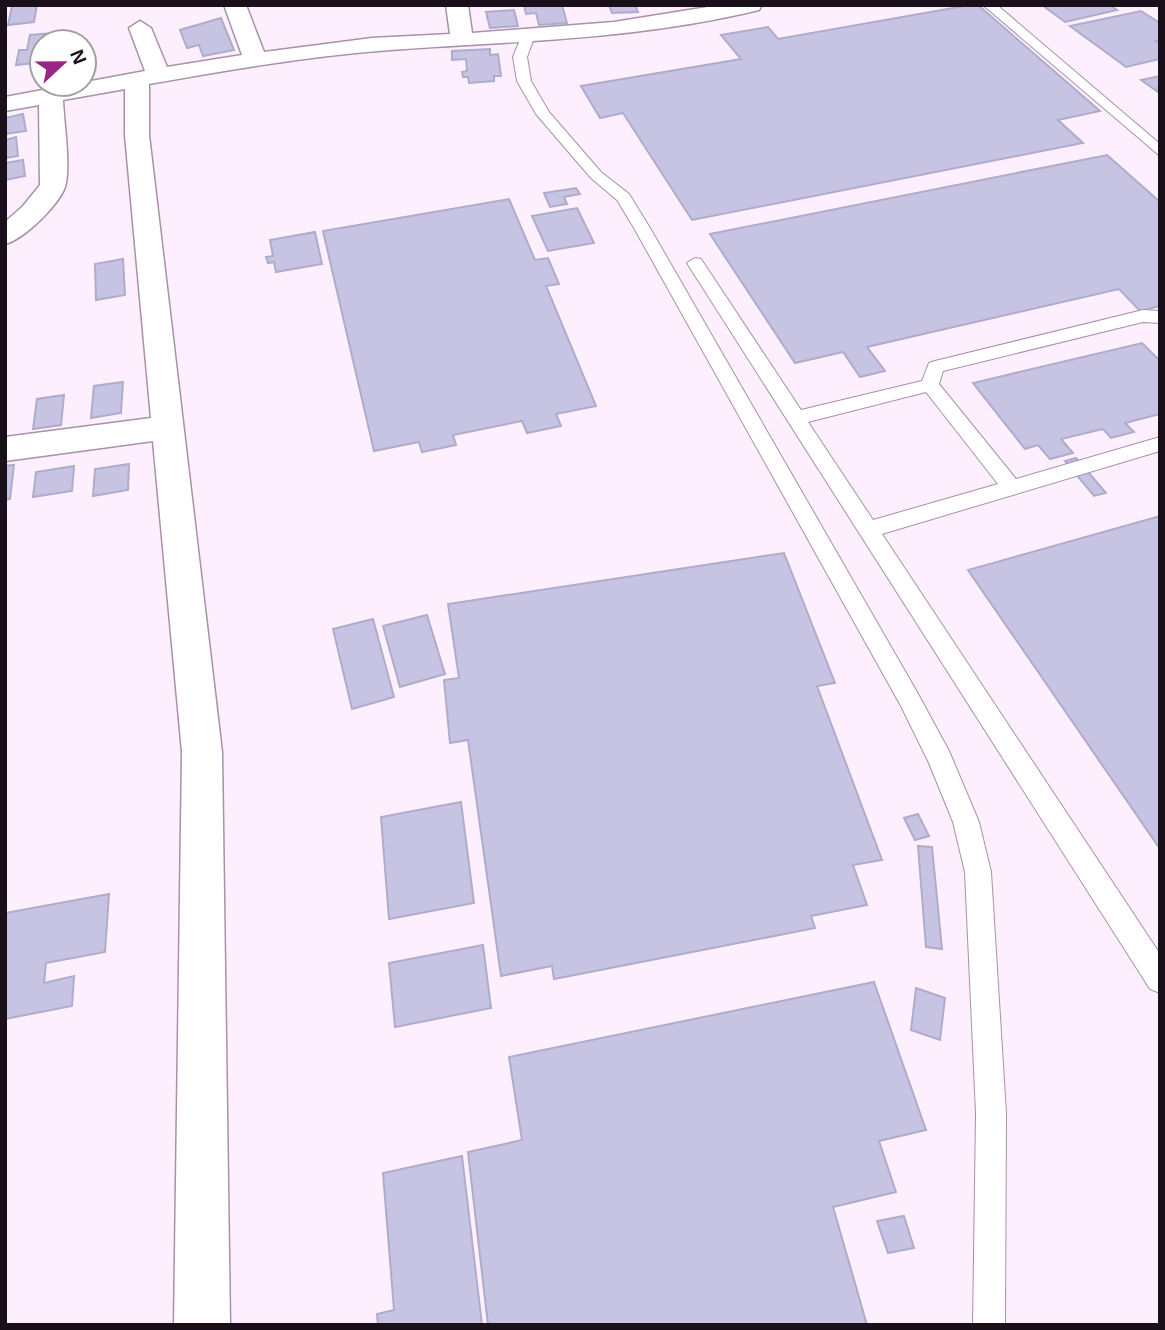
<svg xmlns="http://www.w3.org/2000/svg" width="1165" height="1330" font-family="Arial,sans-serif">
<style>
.building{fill:#c7c4e3;stroke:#afaccb;stroke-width:2}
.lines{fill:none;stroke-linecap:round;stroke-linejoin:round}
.service-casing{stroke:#a891a9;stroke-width:2}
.minor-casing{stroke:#a891a9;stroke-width:3}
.service{fill:#fff;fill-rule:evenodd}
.minor{fill:#fff;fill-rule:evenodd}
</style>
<rect width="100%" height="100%" fill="#feefff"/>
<g class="building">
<polygon points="37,5 34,22 8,25 12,6"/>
<polygon points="524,5 562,5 567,23 539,25 536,13 526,14"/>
<polygon points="609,5 635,5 638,12 612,13"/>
<polygon points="970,5 978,5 1100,111 1058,120 1083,143 692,220 623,113 600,118 581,86 741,59 721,35 768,27 778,39"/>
<polygon points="1042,5 1110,5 1117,10 1065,22"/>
<polygon points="514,10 518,26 490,28 486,12"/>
<polygon points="1141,11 1160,23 1160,40 1156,41 1160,43 1160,59 1126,67 1070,26"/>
<polygon points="221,18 234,50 203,56 199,45 187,48 180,30"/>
<polygon points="64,32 63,42 42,42 42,62 16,65 19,50 27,50 30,35"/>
<polygon points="490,49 490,55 498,54 501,76 494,76 494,81 469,83 468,77 463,77 462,72 467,71 466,59 452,60 452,51"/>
<polygon points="1160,76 1158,92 1141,80"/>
<polygon points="23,114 26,131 5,134 5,118"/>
<polygon points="16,137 18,156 5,158 5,140"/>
<polygon points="1107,155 1160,202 1160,306 1140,311 1119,289 867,347 885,371 860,377 843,352 795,363 710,234"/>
<polygon points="23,160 25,176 5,180 5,163"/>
<polygon points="576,188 580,194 564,197 567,204 550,207 544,193"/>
<polygon points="509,199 535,260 548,258 559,284 546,286 596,406 556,414 561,426 527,433 522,421 453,435 456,445 422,452 419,442 374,451 323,231"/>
<polygon points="577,208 594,243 548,251 532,216"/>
<polygon points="315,232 322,264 276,272 274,262 268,263 266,257 273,256 270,240"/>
<polygon points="123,259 125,295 96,300 95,264"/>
<polygon points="1142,343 1160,361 1160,414 1125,423 1134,432 1111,438 1103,429 1061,439 1073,453 1050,459 1038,445 1025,449 973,383"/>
<polygon points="123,382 121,413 91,418 94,386"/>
<polygon points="64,395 61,425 33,429 37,399"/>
<polygon points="1076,458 1106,493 1094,496 1065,461"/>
<polygon points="129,464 128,490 93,496 95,469"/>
<polygon points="14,465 10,499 5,500 5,466"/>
<polygon points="74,466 72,491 33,497 36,472"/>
<polygon points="1160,516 1160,849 968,570"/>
<polygon points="784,553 835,683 817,686 882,860 853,865 867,905 811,916 815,928 554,979 552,966 501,976 468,740 450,743 444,680 459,678 448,604"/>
<polygon points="427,615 445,674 400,687 383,626"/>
<polygon points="373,619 394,697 352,709 333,629"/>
<polygon points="461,802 474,903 389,919 381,817"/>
<polygon points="918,814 929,836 915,840 904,818"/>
<polygon points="918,846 932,847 942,949 926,947"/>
<polygon points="109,894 105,952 46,963 44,983 74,976 72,1006 5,1019 5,913"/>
<polygon points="483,945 491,1008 395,1027 389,963"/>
<polygon points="874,982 926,1130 879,1141 896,1192 833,1207 867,1325 488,1325 468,1152 522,1140 509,1057"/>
<polygon points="916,988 945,998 940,1040 911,1030"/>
<polygon points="462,1156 482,1325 378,1325 377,1314 394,1310 383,1173"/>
<polygon points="904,1216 914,1248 888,1253 877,1221"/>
</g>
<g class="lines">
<g class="service-casing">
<g id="service">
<polygon points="983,5 997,5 1160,144 1160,156"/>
<polygon points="522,35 534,38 527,57 531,81 549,112 601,172 629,194 650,228 917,692 949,751 979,822 991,872 1006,1113 1005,1325 973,1325 976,1113 965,872 953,822 929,763 901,706 634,228 617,200 591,178 536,114 517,81 513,57"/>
<path d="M695 258 701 259 801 410 922 381 929 363 935 361 1143 310 1160 311V323L1143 322 943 371 939 384 1016 479 1160 437V451L882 534 1160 954V993L1150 989 687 263ZM926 392 998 484 873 520 808 422Z"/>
</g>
</g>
<g class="minor-casing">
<path id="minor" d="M224 5H246L264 52 372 38 450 34 446 5H468L472 33 614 22 720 5H762L759 10C635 40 516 41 390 50 309 56 228 70 149 84V135L222 752 230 1325H174L182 752 153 441 5 461V437L151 418 125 135V89L63 100C64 124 70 160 66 183 63 202 23 240 5 244V222L23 206 40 185 39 105 5 111V97L145 71 129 28 140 21 151 28 167 67 242 55Z"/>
</g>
<use href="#service" class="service"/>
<use href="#minor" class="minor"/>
</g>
<rect width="1165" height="1330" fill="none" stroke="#191019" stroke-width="14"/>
<g transform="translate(63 63) rotate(68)"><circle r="33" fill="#ffffff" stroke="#a39fa3" stroke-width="2"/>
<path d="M0-5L12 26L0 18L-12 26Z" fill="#972686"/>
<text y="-10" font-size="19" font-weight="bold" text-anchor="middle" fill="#191019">N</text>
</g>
</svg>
